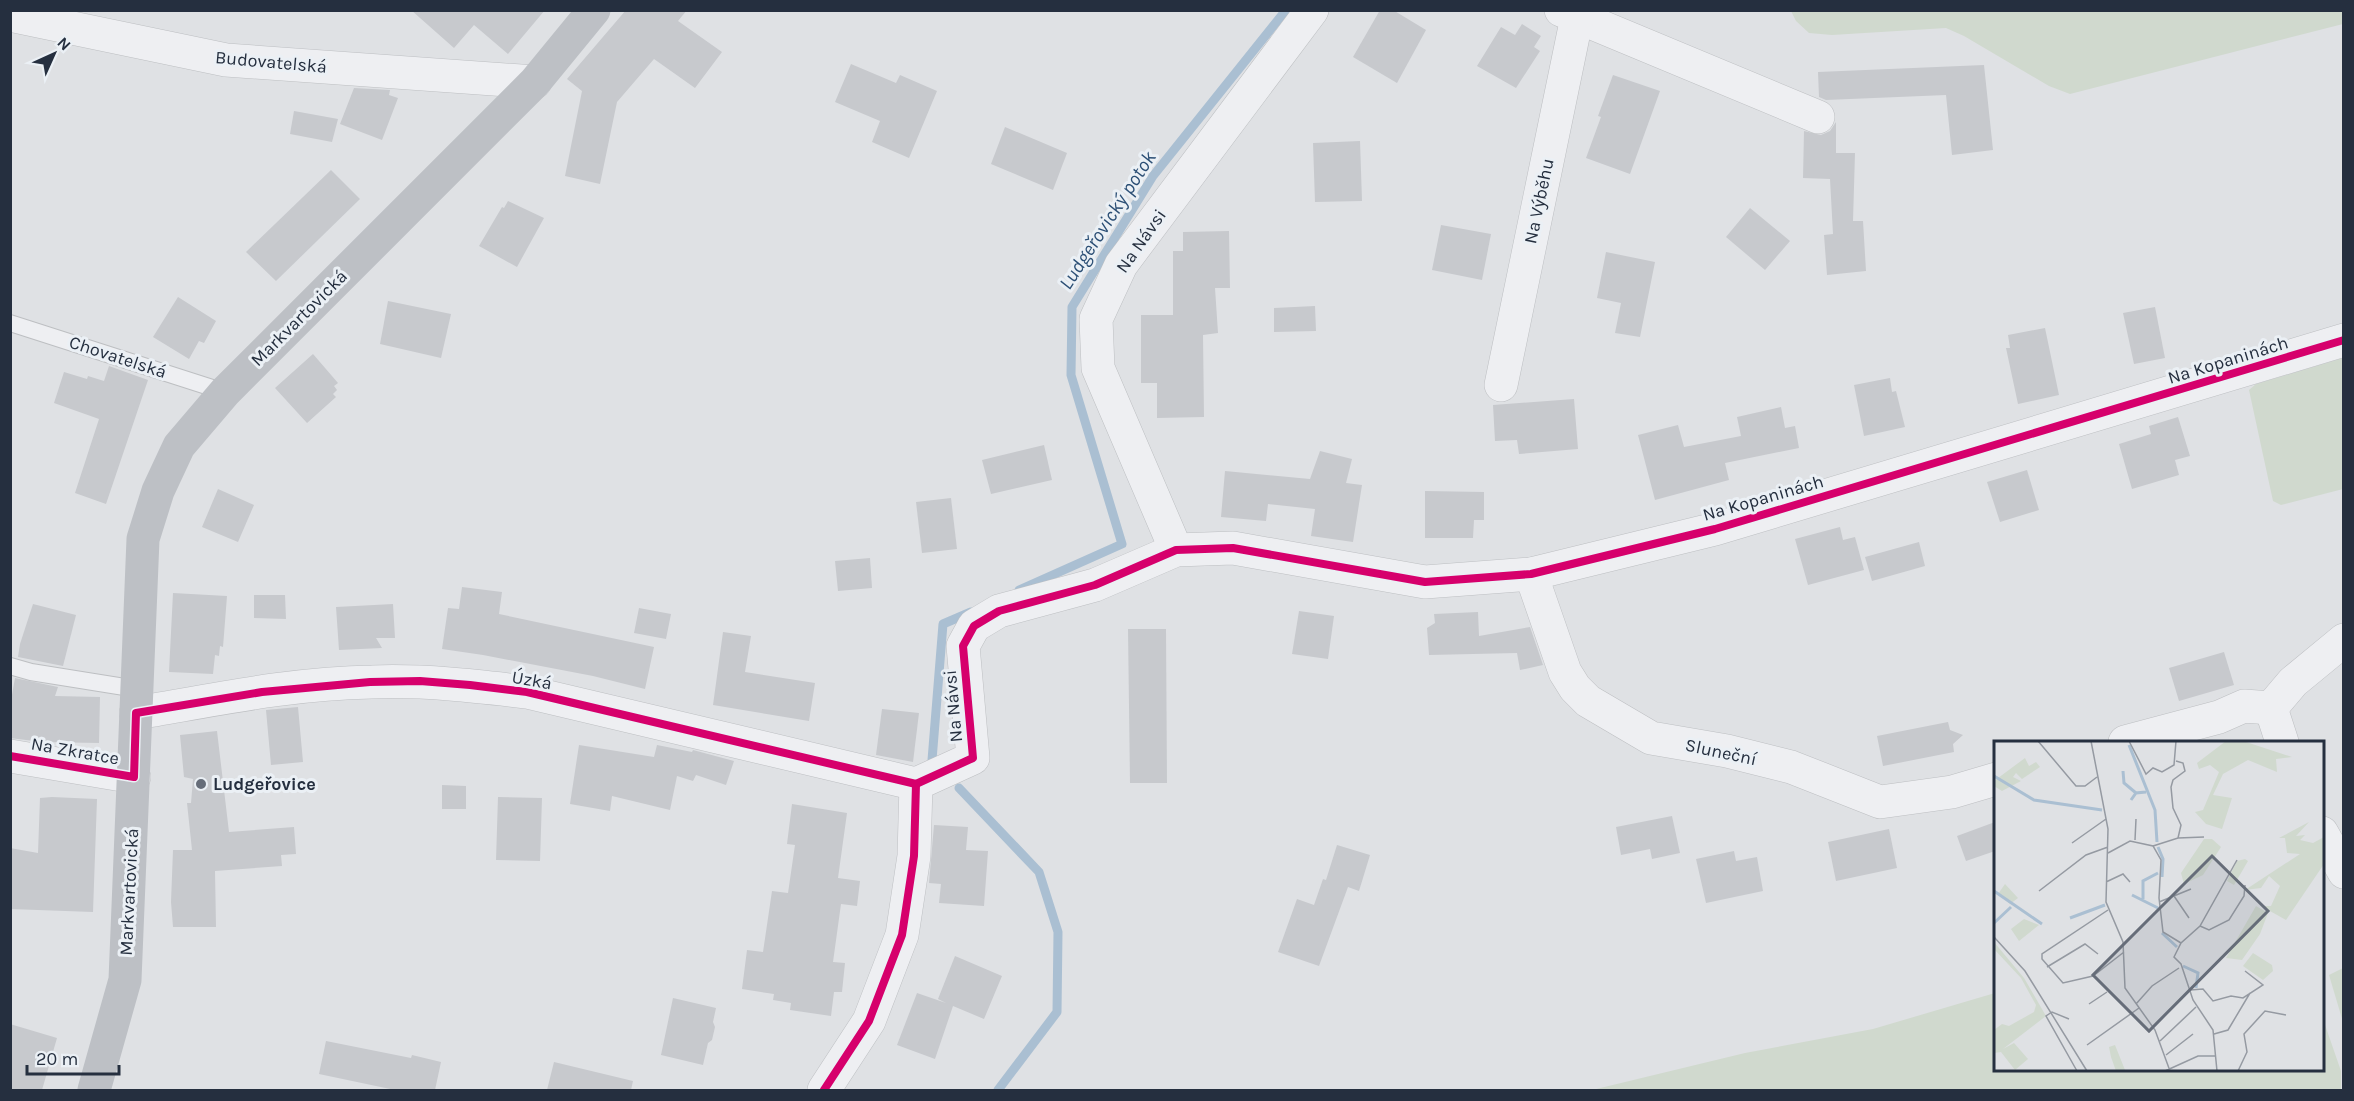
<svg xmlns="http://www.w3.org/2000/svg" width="2354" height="1101" font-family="Karla,sans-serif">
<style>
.green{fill:#d0d9ce}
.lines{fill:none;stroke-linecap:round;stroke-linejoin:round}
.stream{stroke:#aabfd2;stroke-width:9}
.building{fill:#c7c9cd}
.lane-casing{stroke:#bdbfc2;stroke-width:18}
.street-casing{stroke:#bdbfc2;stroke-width:34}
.lane{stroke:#eeeff2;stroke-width:16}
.street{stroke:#eeeff2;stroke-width:33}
.secondary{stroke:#bdc0c5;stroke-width:33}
.cycleway-casing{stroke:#ebf0f5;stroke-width:11}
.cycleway{stroke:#d6006c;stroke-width:8}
.poi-dot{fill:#666d79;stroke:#ebf0f5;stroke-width:2}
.labels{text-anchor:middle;stroke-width:6;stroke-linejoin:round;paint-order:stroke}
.street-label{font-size:18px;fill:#252f3f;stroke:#ebf0f5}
.poi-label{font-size:18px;font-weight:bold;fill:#252f3f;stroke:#ebf0f5;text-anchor:start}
.water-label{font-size:20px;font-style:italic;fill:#2c4f75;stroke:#ebf0f5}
.inset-river{fill:none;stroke:#aabfd2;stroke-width:3}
.inset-road{fill:none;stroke:#959aa2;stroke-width:1.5}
.view{fill:#666d79;fill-opacity:0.15;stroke:#666d79;stroke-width:3}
.inset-edge{fill:none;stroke:#252f3f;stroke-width:3}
</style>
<rect width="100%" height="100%" fill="#dfe1e4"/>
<g class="green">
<polygon points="2343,10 2343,24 2070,94 2049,86 1964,36 1946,28 1832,35 1809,33 1796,21 1791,11"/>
<polygon points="2343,358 2343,489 2281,505 2273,501 2249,390 2256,384"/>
<polygon points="2343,968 2343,1022 2329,975"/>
<polygon points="1995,993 1996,1070 2322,1070 2323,1019 2341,1071 2341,1090 1592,1090 1745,1053 1873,1029"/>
</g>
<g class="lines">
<g class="stream">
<polyline points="1019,590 1122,544 1071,375 1072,307 1153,176 1286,10"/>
<polyline points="932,760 943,624 971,612"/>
<polyline points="959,788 1039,872 1058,932 1057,1012 998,1090"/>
</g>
</g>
<g class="building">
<polygon points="411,10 545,10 508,54 474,25 454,48"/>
<polygon points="626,10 687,10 678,21 722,52 695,88 654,59 617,102 600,184 565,176 582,91 567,79"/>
<polygon points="1380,10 1393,10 1426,30 1397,83 1353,57"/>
<polygon points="1522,24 1541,36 1534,47 1540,51 1516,88 1477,66 1501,27 1515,35"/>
<polygon points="851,64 896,83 900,75 937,91 909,158 872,142 880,121 835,102"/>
<polygon points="1984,65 1993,150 1952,155 1946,95 1826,100 1819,97 1818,72"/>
<polygon points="1613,75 1660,91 1630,174 1586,158 1601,117 1598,116"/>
<polygon points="354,88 390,90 389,95 398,98 382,140 340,124"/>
<polygon points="294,111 338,119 332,142 290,134"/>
<polygon points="1836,122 1836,153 1855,153 1853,221 1863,221 1866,271 1827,275 1824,235 1833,234 1830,179 1803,178 1804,131 1821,135 1830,131"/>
<polygon points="1005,127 1067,153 1053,190 991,164"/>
<polygon points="1360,141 1362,201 1315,202 1313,143"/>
<polygon points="331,170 360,199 276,281 246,252"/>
<polygon points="508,201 544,218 517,267 479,246 502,207 504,208"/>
<polygon points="1750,208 1790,241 1765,270 1726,237"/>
<polygon points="1441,225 1491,234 1482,280 1432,270"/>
<polygon points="1229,231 1230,288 1215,288 1218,333 1203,335 1204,417 1157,418 1157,383 1141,383 1141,315 1173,315 1173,251 1183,251 1183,232"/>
<polygon points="1606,252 1655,262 1640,337 1615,333 1621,303 1597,298"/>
<polygon points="178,297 216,321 204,343 199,341 189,359 153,337"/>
<polygon points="388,301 451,314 441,358 380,344"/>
<polygon points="1315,306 1316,331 1274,332 1274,308"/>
<polygon points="2155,307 2165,358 2134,364 2123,313"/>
<polygon points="2045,328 2059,395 2018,404 2006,348 2010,348 2008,335"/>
<polygon points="313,354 338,383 334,386 337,390 333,394 336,397 307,423 275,388"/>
<polygon points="109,366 148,380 106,504 75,493 99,419 54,403 64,372 87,379 88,376 104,381"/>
<polygon points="1890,378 1892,392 1896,391 1905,427 1864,436 1854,385"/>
<polygon points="1574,399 1578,449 1519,454 1517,440 1495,441 1493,405"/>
<polygon points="1781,407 1785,428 1795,426 1799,448 1725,463 1729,480 1655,500 1638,435 1678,425 1684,447 1741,436 1737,417"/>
<polygon points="2178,417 2190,456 2175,460 2179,475 2132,489 2119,444 2151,434 2149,426"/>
<polygon points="1044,445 1052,480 991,494 982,460"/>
<polygon points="1320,451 1352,459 1346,483 1362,485 1353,542 1311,536 1315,509 1268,504 1266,521 1221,517 1225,471 1310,479"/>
<polygon points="2027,470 2039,510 2000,522 1987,482"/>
<polygon points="218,489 254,505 238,542 202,527"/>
<polygon points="1425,491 1484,492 1484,520 1474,520 1473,538 1425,538"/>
<polygon points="951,498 957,549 922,553 916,502"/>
<polygon points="1840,527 1843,540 1855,537 1864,570 1808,585 1795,539"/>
<polygon points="1919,542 1925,566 1872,581 1865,557"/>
<polygon points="870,558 872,588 838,591 835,561"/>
<polygon points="462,587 502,592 499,614 654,647 645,689 593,676 483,655 442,649 448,608 459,609"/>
<polygon points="173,593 227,596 223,647 220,646 219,656 215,655 213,674 169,672"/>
<polygon points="254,595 285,595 286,619 254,618"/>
<polygon points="33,604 76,615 63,666 18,657 20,644"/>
<polygon points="393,604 395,638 376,638 382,648 339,650 336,607"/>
<polygon points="639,608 671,614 666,639 634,633"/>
<polygon points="1299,611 1334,616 1328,659 1292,654"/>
<polygon points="1478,612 1479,636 1530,627 1543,665 1520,670 1517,653 1429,655 1427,628 1435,623 1434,614"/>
<polygon points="1128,629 1166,629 1167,783 1130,783"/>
<polygon points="723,632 751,636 745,672 815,683 809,721 713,705"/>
<polygon points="2224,652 2234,685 2179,701 2169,668"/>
<polygon points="15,678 58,687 55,696 100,697 99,743 42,742 10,738 10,706"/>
<polygon points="298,707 303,762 271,765 266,710"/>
<polygon points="882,709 919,713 913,762 876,755"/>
<polygon points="1948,722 1950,730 1963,735 1953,744 1954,752 1883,766 1877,736"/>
<polygon points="217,731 229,832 294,827 296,854 281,855 282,866 215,871 216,927 173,927 171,902 173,850 192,850 187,803 191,803 193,779 184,777 180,735"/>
<polygon points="579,745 654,757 657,745 692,752 693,750 734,761 726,785 696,775 693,781 677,776 670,810 612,796 610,811 570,804"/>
<polygon points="442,785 466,786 466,809 442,809"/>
<polygon points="52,797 97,799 93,912 10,909 10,848 38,853 40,798"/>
<polygon points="498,797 542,798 540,861 496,860"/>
<polygon points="792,804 847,813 838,878 860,881 857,906 841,904 833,962 845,963 842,992 834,992 831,1016 790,1010 791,1003 773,1000 774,994 742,989 747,950 763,952 772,891 788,893 795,845 787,844"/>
<polygon points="1672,816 1680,853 1652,859 1650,849 1621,855 1616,827"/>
<polygon points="1995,822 1995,851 1966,861 1957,836"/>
<polygon points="934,825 968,827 966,850 988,851 984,906 939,903 941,884 929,883"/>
<polygon points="1889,829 1897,868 1836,881 1828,842"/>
<polygon points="1337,845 1370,855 1359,891 1348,887 1319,966 1278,952 1297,899 1314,905 1323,879 1326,880"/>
<polygon points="1734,851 1736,861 1757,857 1763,891 1706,903 1696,859"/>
<polygon points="955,956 1002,976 984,1019 953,1006 935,1059 897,1045 917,993 946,1003 938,999"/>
<polygon points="673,998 716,1008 713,1022 715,1027 712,1040 708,1043 703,1065 661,1055"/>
<polygon points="10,1024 57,1038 42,1090 10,1090"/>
<polygon points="326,1041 411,1058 412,1055 441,1062 435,1090 395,1090 319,1074"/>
<polygon points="554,1062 633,1081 631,1090 547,1090"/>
</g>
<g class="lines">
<g class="lane-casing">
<g id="lane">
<polyline points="10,323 225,392"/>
<polyline points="10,666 31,672 137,689"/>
</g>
</g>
<g class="street-casing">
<g id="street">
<polyline points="1561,10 1818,117"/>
<polyline points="10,15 226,60 535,82"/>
<polyline points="1501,385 1577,17"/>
<polyline points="1176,550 1098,368 1096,319 1121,265 1312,10"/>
<polyline points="1531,574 1565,672 1575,688 1588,701 1651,738 1727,751 1791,767 1880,802 1952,792 1996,779"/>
<polyline points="2271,708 2282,742"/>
<path d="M136 713C214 700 293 683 372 682 424 680 476 686 527 692L916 784"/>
<polyline points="2125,742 2219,717 2244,706 2271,708 2293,682 2344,640"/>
<polyline points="10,756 134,777"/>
<polyline points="2322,833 2344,872"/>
<polyline points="824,1090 869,1021 902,935 914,856 916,784 973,758 963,646 974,626 999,611 1095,585 1176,550 1233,548 1425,582 1531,574 1715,529 2344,340"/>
</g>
</g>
<use href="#lane" class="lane"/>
<use href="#street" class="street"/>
<polyline class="secondary" points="94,1090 125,980 143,539 158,491 179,446 225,392 535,82 594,10"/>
<g class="cycleway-casing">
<g id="cycleway">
<polyline points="10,756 134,777 136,713 262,692 370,682 420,681 470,685 527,692 916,784"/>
<polyline points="824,1090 869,1021 902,935 914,856 916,784 973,758 963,646 974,626 999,611 1095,585 1176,550 1233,548 1425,582 1531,574 1715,529 2344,340"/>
</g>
</g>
<use href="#cycleway" class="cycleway"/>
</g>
<circle class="poi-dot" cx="201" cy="784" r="6"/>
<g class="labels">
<g class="street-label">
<text transform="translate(271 62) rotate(5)" y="6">Budovatelská</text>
<text transform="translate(1539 201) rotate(-78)" y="6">Na Výběhu</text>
<text transform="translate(1141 241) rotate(-55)" y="6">Na Návsi</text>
<text transform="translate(299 318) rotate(-45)" y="6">Markvartovická</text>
<text transform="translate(118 357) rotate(18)" y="6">Chovatelská</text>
<text transform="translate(2228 360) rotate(-17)" y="6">Na Kopaninách</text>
<text transform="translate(1763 498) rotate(-16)" y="6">Na Kopaninách</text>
<text transform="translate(532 680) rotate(10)" y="6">Úzká</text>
<text transform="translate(953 706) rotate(-95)" y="6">Na Návsi</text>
<text transform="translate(75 751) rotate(10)" y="6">Na Zkratce</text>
<text transform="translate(1721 752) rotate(12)" y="6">Sluneční</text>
<text transform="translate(129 892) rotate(-87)" y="6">Markvartovická</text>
</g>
<g class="poi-label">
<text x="213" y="790">Ludgeřovice</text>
</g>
<g class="water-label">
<text transform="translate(1107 220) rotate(-57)" y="7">Ludgeřovický potok</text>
</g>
</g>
<g transform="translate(1994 741)">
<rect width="330" height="330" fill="#dfe1e4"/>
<path d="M232 0H249L298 16 282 18 283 31 254 19 229 33 219 54 238 57 228 88 212 83 201 71 209 69 225 31 216 24 205 28 203 22ZM31 17 35 25 42 21 46 26 28 38 22 32 19 36 27 40 8 50 0 45V40ZM315 81 302 95 311 94 306 99 319 102 330 96V123L292 179 267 165H277L286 145 275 135 267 147 251 149 306 113 293 112 291 97H285ZM210 98H218L227 106 209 134 190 143 187 132ZM251 118 254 120 240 144 233 140 243 120ZM11 143 24 157 16 163 4 153ZM262 165 274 172 266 193 248 219 232 217ZM30 178 45 184 25 200 17 188ZM0 201 30 237 52 275 9 308 20 302 34 318 21 329 7 311 0 312V289L8 283 15 285 40 271 42 264 27 237 0 208ZM259 212 278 224 279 230 269 239 249 225ZM121 304 131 329 128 330H122L117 316 115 306Z" fill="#d0d9ce"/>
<path class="inset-river" d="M135 4 161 69 163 101M129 30 130 42 142 52M0 35 40 59 108 69M137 59 142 52 152 51M164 106 169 118 168 136M0 150 48 183M138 154 164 167M149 158V140L164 132M76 177 111 164M0 182 17 166M168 192 183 206M189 225 204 232 202 247"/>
<path class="inset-road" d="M44 0 82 45H91L103 36M97 0 114 88 112 161 129 201 131 247 161 289 176 330M135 0 152 33 159 27 168 31 180 24 182 0M182 20 189 22 191 30 179 39 177 46 179 67 187 84 184 97M141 99 142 78M78 102 112 78M159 105 184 97 210 96M114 112 136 100 159 105 167 119 165 157 169 191 187 202M112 141 129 133 136 141M45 150 92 114 114 106M180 155 195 177M165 161 197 148M114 169 48 213V218L69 242 99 235 130 211M206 185 215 189 235 179 250 155 251 144M0 196 31 230 93 330M53 226 91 203 104 213M196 249 209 248 219 260 237 255 249 257 269 244 251 230M95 263 113 251M142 263 158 245 185 227M75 278 58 271 52 275 83 330M220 293 234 289 256 252M166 300 202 266M93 304 145 267M172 314 199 293M171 330 204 315H221M223 330 219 289 199 259 187 223 180 216 187 202 206 185 243 119M244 330 253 311 250 293 271 270 292 274"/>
<path class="view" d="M218 115 274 170 155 290 99 234Z"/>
<rect width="330" height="330" class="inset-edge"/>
</g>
<rect width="2354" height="1101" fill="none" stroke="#252f3f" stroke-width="24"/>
<g transform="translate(54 54) rotate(45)" stroke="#ebf0f5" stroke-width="4.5" paint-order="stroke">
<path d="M0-4.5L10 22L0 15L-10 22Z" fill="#252f3f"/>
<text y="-9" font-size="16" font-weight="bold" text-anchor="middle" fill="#252f3f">N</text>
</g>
<path d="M27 1065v9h92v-9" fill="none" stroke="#252f3f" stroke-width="3"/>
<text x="36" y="1065" font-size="18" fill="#252f3f" stroke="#ebf0f5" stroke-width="4.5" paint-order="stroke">20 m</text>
</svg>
